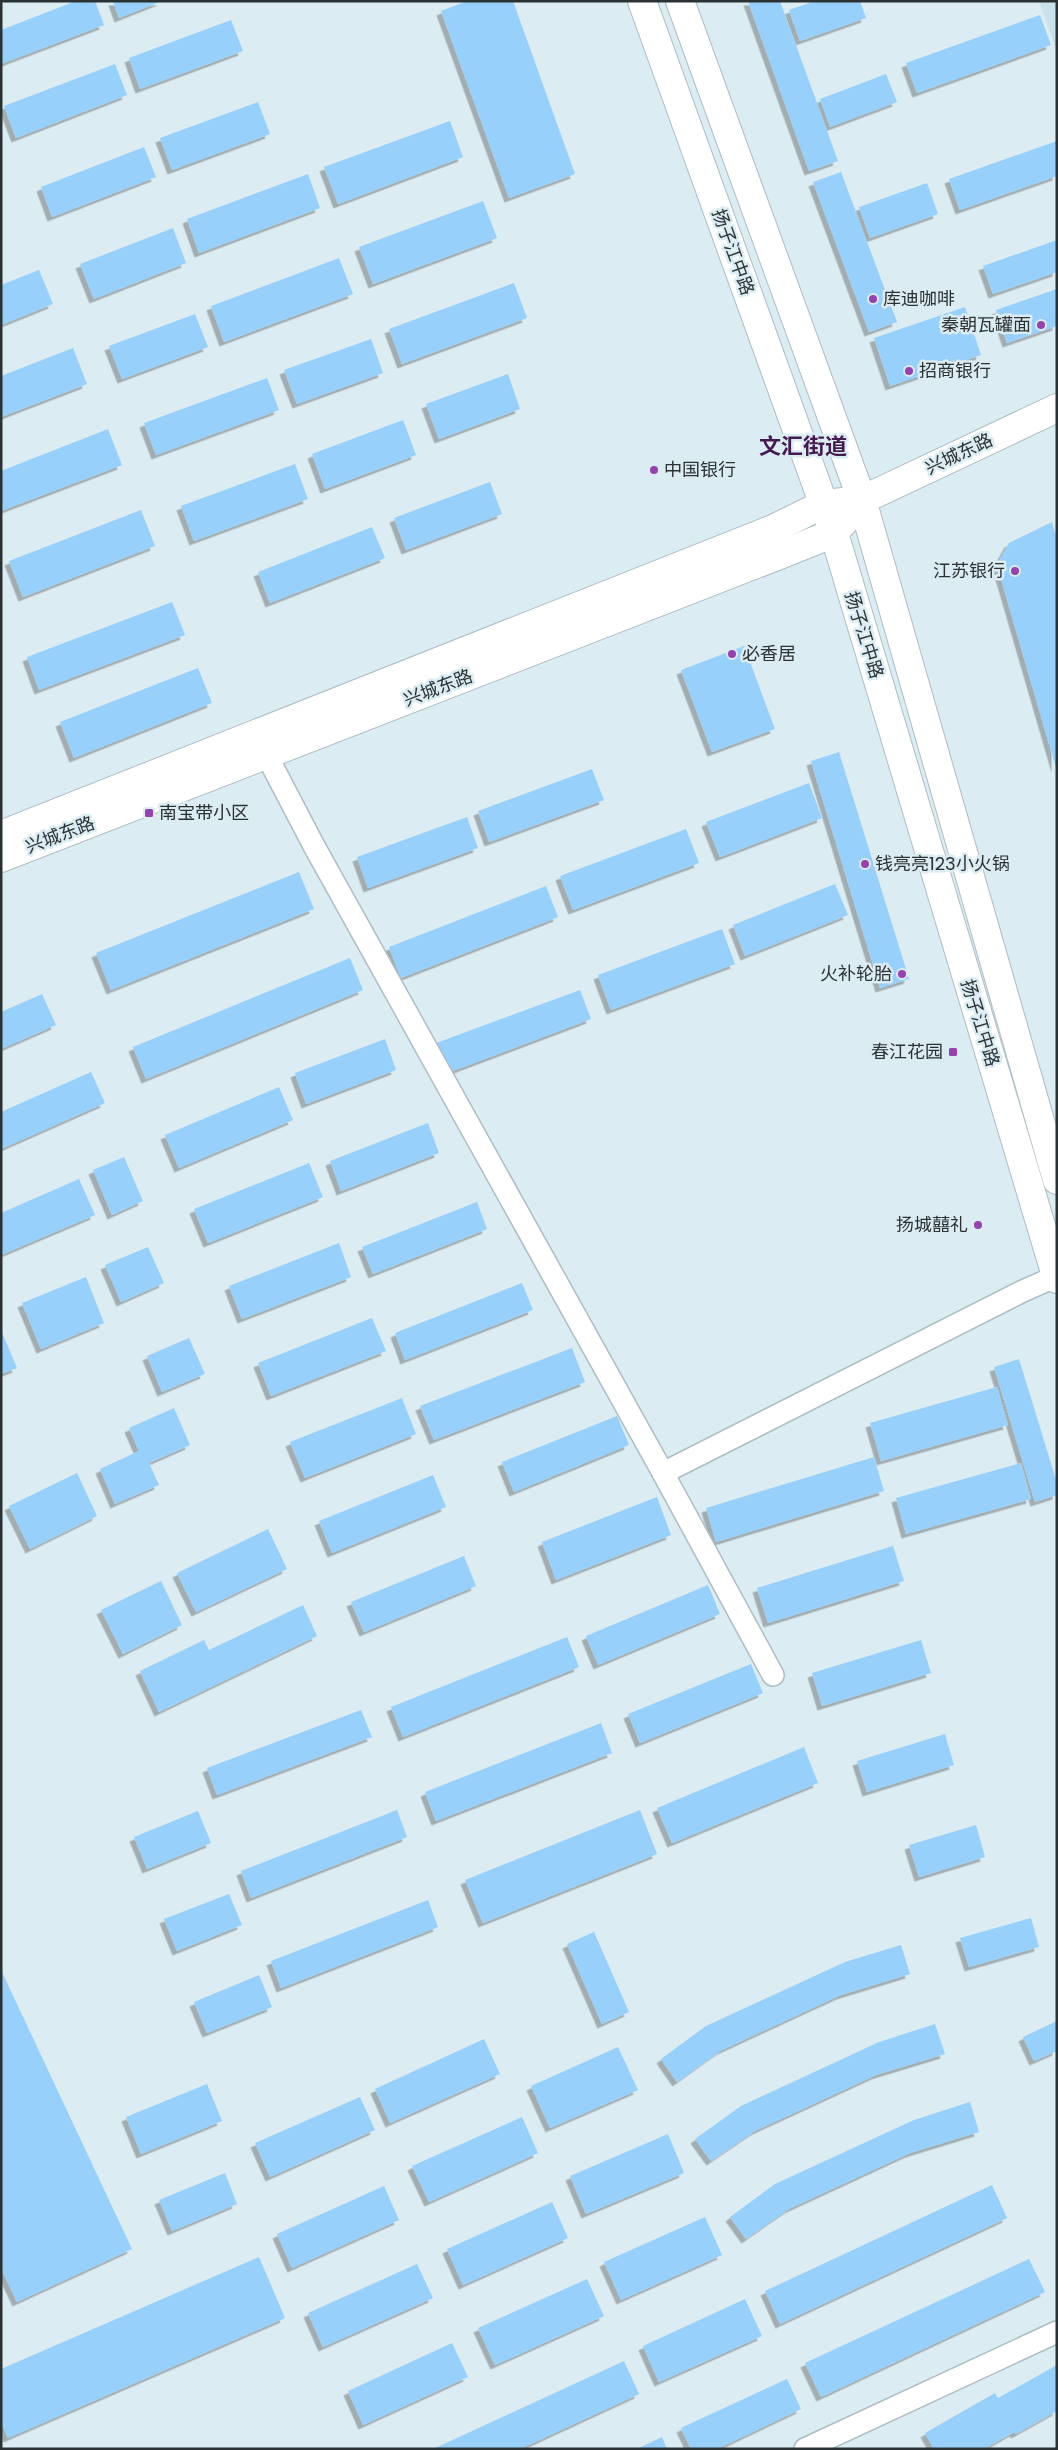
<svg xmlns="http://www.w3.org/2000/svg" width="1058" height="2450" font-family="Poppins,'Noto Sans SC',sans-serif">
<style>
.built{fill:#c8e1ea}
.building{fill:#97d0fa;filter:url(#shadow)}
.lines{fill:none;stroke-linecap:round;stroke-linejoin:round}
.street-casing{stroke:#adbdc3;stroke-width:24}
.secondary-casing{stroke:#adbdc3;stroke-width:30}
.primary-casing{stroke:#adbdc3;stroke-width:30}
.street{stroke:#fff;stroke-width:21}
.secondary{stroke:#fff;stroke-width:28}
.primary{stroke:#fff;stroke-width:28}
.poi-dot{fill:#9541b0;stroke:#dbecf2;stroke-width:2}
.labels{text-anchor:middle;stroke-width:5;stroke-linejoin:round;paint-order:stroke}
.street-label{font-size:18px;fill:#2b3234;stroke:#dbecf2}
.poi-label{font-size:18px;fill:#2b3234;stroke:#dbecf2;text-anchor:start}
.district-label{font-size:22px;font-weight:bold;fill:#431b50;stroke:#dbecf2}
</style>
<defs>
<filter id="shadow"><feDropShadow dx="-4.5" dy="4.5" stdDeviation="0" flood-color="#0004"/></filter>
</defs>
<rect width="100%" height="100%" fill="#dbecf2"/>
<polygon class="built" points="1039,1 1057,1 1057,52"/>
<g class="building">
<polygon points="76,1 95,1 104,25 1,64 1,30"/>
<polygon points="113,1 162,1 119,18"/>
<polygon points="467,1 513,1 575,174 509,198 441,11"/>
<polygon points="748,1 780,1 838,161 809,171"/>
<polygon points="815,1 860,1 866,18 800,41 789,10"/>
<polygon points="1040,15 1051,45 917,93 906,63"/>
<polygon points="231,20 243,51 140,89 129,58"/>
<polygon points="115,64 127,95 16,138 4,106"/>
<polygon points="886,74 897,102 830,127 820,99"/>
<polygon points="258,102 270,134 172,170 160,138"/>
<polygon points="450,121 463,157 338,204 324,167"/>
<polygon points="1057,141 1057,176 960,210 949,179"/>
<polygon points="144,147 156,177 52,217 41,187"/>
<polygon points="841,172 897,322 869,332 813,182"/>
<polygon points="308,174 320,208 199,253 187,219"/>
<polygon points="927,183 938,214 870,238 859,207"/>
<polygon points="483,201 497,238 373,284 359,247"/>
<polygon points="173,228 186,263 94,299 80,264"/>
<polygon points="1057,240 1057,272 993,294 983,266"/>
<polygon points="339,258 353,294 224,342 211,306"/>
<polygon points="39,270 53,304 1,325 1,285"/>
<polygon points="514,283 527,318 402,364 389,329"/>
<polygon points="1057,289 1057,326 1007,343 996,310"/>
<polygon points="965,307 981,355 890,386 874,338"/>
<polygon points="195,314 208,347 122,379 109,346"/>
<polygon points="371,339 383,373 297,404 284,370"/>
<polygon points="73,348 87,384 1,417 1,376"/>
<polygon points="508,374 520,409 439,439 426,404"/>
<polygon points="267,378 279,410 156,455 144,423"/>
<polygon points="403,420 416,455 325,489 312,454"/>
<polygon points="108,429 122,465 1,511 1,471"/>
<polygon points="295,464 308,499 194,541 181,506"/>
<polygon points="490,482 502,514 406,550 394,518"/>
<polygon points="141,510 155,546 23,597 9,561"/>
<polygon points="1052,522 1057,539 1056,768 997,565 1009,543"/>
<polygon points="372,527 385,558 270,603 258,572"/>
<polygon points="172,602 185,635 39,690 27,657"/>
<polygon points="744,646 775,729 712,752 681,670"/>
<polygon points="198,668 212,703 74,758 60,722"/>
<polygon points="839,752 909,979 880,988 811,761"/>
<polygon points="592,769 604,800 489,842 478,811"/>
<polygon points="809,783 822,818 720,857 706,822"/>
<polygon points="467,817 478,848 368,888 357,857"/>
<polygon points="686,829 699,863 573,910 560,876"/>
<polygon points="299,872 314,909 111,990 96,953"/>
<polygon points="835,884 848,915 745,956 733,925"/>
<polygon points="546,886 558,917 401,978 389,947"/>
<polygon points="722,929 735,964 611,1010 598,975"/>
<polygon points="350,958 363,990 146,1079 133,1047"/>
<polygon points="580,990 591,1019 442,1075 431,1045"/>
<polygon points="42,994 56,1025 1,1049 1,1012"/>
<polygon points="385,1039 396,1070 306,1104 295,1073"/>
<polygon points="91,1072 105,1103 1,1149 1,1112"/>
<polygon points="279,1087 293,1120 179,1168 165,1135"/>
<polygon points="428,1123 439,1153 341,1191 330,1161"/>
<polygon points="124,1157 143,1201 112,1215 93,1170"/>
<polygon points="309,1163 323,1197 208,1243 194,1209"/>
<polygon points="79,1179 95,1215 1,1255 1,1213"/>
<polygon points="477,1202 487,1229 373,1274 362,1247"/>
<polygon points="339,1243 351,1277 242,1319 229,1286"/>
<polygon points="148,1247 164,1283 121,1302 105,1265"/>
<polygon points="86,1277 104,1323 41,1349 22,1303"/>
<polygon points="522,1283 533,1310 405,1360 395,1333"/>
<polygon points="372,1318 386,1351 271,1396 258,1363"/>
<polygon points="1,1330 17,1368 1,1374"/>
<polygon points="189,1338 205,1374 162,1392 147,1356"/>
<polygon points="572,1348 585,1382 434,1440 420,1406"/>
<polygon points="1019,1359 1057,1483 1057,1495 1035,1502 994,1367"/>
<polygon points="997,1387 1008,1425 881,1461 870,1423"/>
<polygon points="402,1398 416,1434 305,1478 290,1442"/>
<polygon points="174,1408 190,1445 149,1463 159,1485 115,1504 100,1469 139,1451 129,1428"/>
<polygon points="617,1416 629,1445 514,1492 502,1462"/>
<polygon points="874,1457 884,1491 716,1542 706,1508"/>
<polygon points="1021,1463 1031,1499 906,1534 896,1498"/>
<polygon points="77,1473 97,1516 30,1549 9,1506"/>
<polygon points="433,1475 446,1507 332,1553 319,1521"/>
<polygon points="657,1497 671,1535 556,1580 542,1542"/>
<polygon points="268,1529 287,1569 196,1612 177,1573"/>
<polygon points="893,1546 904,1581 768,1623 757,1588"/>
<polygon points="464,1556 476,1586 364,1632 351,1602"/>
<polygon points="161,1581 182,1625 123,1654 101,1610"/>
<polygon points="708,1585 720,1614 598,1665 586,1636"/>
<polygon points="303,1605 317,1636 159,1712 140,1671 204,1640 209,1650"/>
<polygon points="567,1637 579,1667 403,1737 391,1707"/>
<polygon points="921,1640 931,1673 822,1706 812,1673"/>
<polygon points="751,1664 763,1693 640,1743 628,1714"/>
<polygon points="361,1710 372,1737 217,1795 207,1768"/>
<polygon points="601,1723 612,1753 436,1821 425,1792"/>
<polygon points="945,1734 954,1765 867,1792 857,1761"/>
<polygon points="804,1747 818,1783 672,1843 657,1808"/>
<polygon points="397,1810 407,1837 251,1898 241,1871"/>
<polygon points="640,1810 657,1854 483,1923 465,1880"/>
<polygon points="198,1811 211,1843 147,1869 134,1837"/>
<polygon points="976,1825 985,1857 919,1877 909,1845"/>
<polygon points="229,1894 242,1925 177,1951 164,1919"/>
<polygon points="428,1900 438,1927 281,1988 271,1961"/>
<polygon points="1031,1918 1039,1947 969,1967 960,1938"/>
<polygon points="594,1932 629,2012 602,2024 567,1944"/>
<polygon points="901,1945 910,1974 841,1995 720,2051 677,2082 661,2059 706,2026 845,1962"/>
<polygon points="1,1970 132,2249 17,2302 1,2268"/>
<polygon points="259,1975 272,2007 207,2033 194,2002"/>
<polygon points="1057,2021 1057,2051 1034,2061 1023,2037"/>
<polygon points="935,2024 945,2054 876,2075 755,2131 711,2161 695,2139 741,2106 879,2042"/>
<polygon points="484,2039 500,2074 390,2123 375,2089"/>
<polygon points="618,2047 638,2090 550,2128 531,2086"/>
<polygon points="207,2084 222,2121 141,2154 126,2117"/>
<polygon points="360,2097 375,2130 270,2177 255,2143"/>
<polygon points="970,2102 979,2132 910,2153 789,2209 746,2239 730,2217 775,2184 914,2120"/>
<polygon points="522,2117 538,2153 429,2202 412,2166"/>
<polygon points="668,2134 684,2173 586,2214 570,2176"/>
<polygon points="225,2173 237,2204 172,2231 159,2200"/>
<polygon points="992,2185 1007,2218 780,2324 765,2291"/>
<polygon points="384,2186 399,2220 292,2268 277,2234"/>
<polygon points="552,2202 568,2238 463,2285 447,2249"/>
<polygon points="705,2217 722,2255 621,2300 604,2262"/>
<polygon points="259,2257 285,2318 8,2438 1,2421 1,2369"/>
<polygon points="1029,2259 1045,2292 821,2397 805,2363"/>
<polygon points="417,2264 433,2298 323,2347 308,2313"/>
<polygon points="587,2279 604,2316 495,2365 478,2328"/>
<polygon points="745,2299 762,2336 659,2382 643,2346"/>
<polygon points="452,2343 468,2377 363,2425 348,2391"/>
<polygon points="624,2361 639,2394 520,2449 433,2449"/>
<polygon points="1057,2365 1057,2411 1016,2434 1014,2432 984,2449 934,2449 925,2433 995,2393 998,2398"/>
<polygon points="787,2379 801,2409 717,2449 691,2449 681,2428"/>
<polygon points="662,2437 667,2449 637,2449"/>
</g>
<g class="lines">
<g class="street-casing">
<g id="street">
<polyline points="266,754 314,846 663,1473 773,1675"/>
<polyline points="663,1473 1023,1291 1057,1276"/>
<polyline points="805,2449 1057,2332"/>
</g>
</g>
<g class="secondary-casing">
<g id="secondary">
<polyline points="1,835 773,529 824,504 862,500 1057,408"/>
<polyline points="1,858 782,554 834,533 850,515"/>
</g>
</g>
<g class="primary-casing">
<g id="primary">
<polyline points="642,1 834,533 1057,1279"/>
<polyline points="680,1 862,500 1057,1180"/>
</g>
</g>
<use href="#street" class="street"/>
<use href="#secondary" class="secondary"/>
<use href="#primary" class="primary"/>
</g>
<g class="poi-dot">
<circle cx="873" cy="299" r="5"/>
<circle cx="1041" cy="325" r="5"/>
<circle cx="909" cy="371" r="5"/>
<circle cx="654" cy="470" r="5"/>
<circle cx="1015" cy="571" r="5"/>
<circle cx="732" cy="654" r="5"/>
<rect x="144" y="808" width="10" height="10" rx="2.5"/>
<circle cx="865" cy="864" r="5"/>
<circle cx="902" cy="974" r="5"/>
<rect x="948" y="1047" width="10" height="10" rx="2.5"/>
<circle cx="978" cy="1225" r="5"/>
</g>
<g class="labels">
<g class="street-label">
<text transform="translate(733 252) rotate(70)" y="6">扬子江中路</text>
<text transform="translate(959 454) rotate(-25)" y="6">兴城东路</text>
<text transform="translate(864 635) rotate(73)" y="6">扬子江中路</text>
<text transform="translate(438 688) rotate(-21)" y="6">兴城东路</text>
<text transform="translate(60 835) rotate(-21)" y="6">兴城东路</text>
<text transform="translate(980 1023) rotate(73)" y="6">扬子江中路</text>
</g>
<g class="poi-label">
<text x="883" y="305">库迪咖啡</text>
<text x="1031" y="331" text-anchor="end">秦朝瓦罐面</text>
<text x="919" y="377">招商银行</text>
<text x="664" y="476">中国银行</text>
<text x="1005" y="577" text-anchor="end">江苏银行</text>
<text x="742" y="660">必香居</text>
<text x="159" y="819">南宝带小区</text>
<text x="875" y="870">钱亮亮123小火锅</text>
<text x="892" y="980" text-anchor="end">火补轮胎</text>
<text x="943" y="1058" text-anchor="end">春江花园</text>
<text x="968" y="1231" text-anchor="end">扬城囍礼</text>
</g>
<g class="district-label">
<text x="803" y="454">文汇街道</text>
</g>
</g>
<rect width="1058" height="2450" fill="none" stroke="#2b3234" stroke-width="5"/>
</svg>
